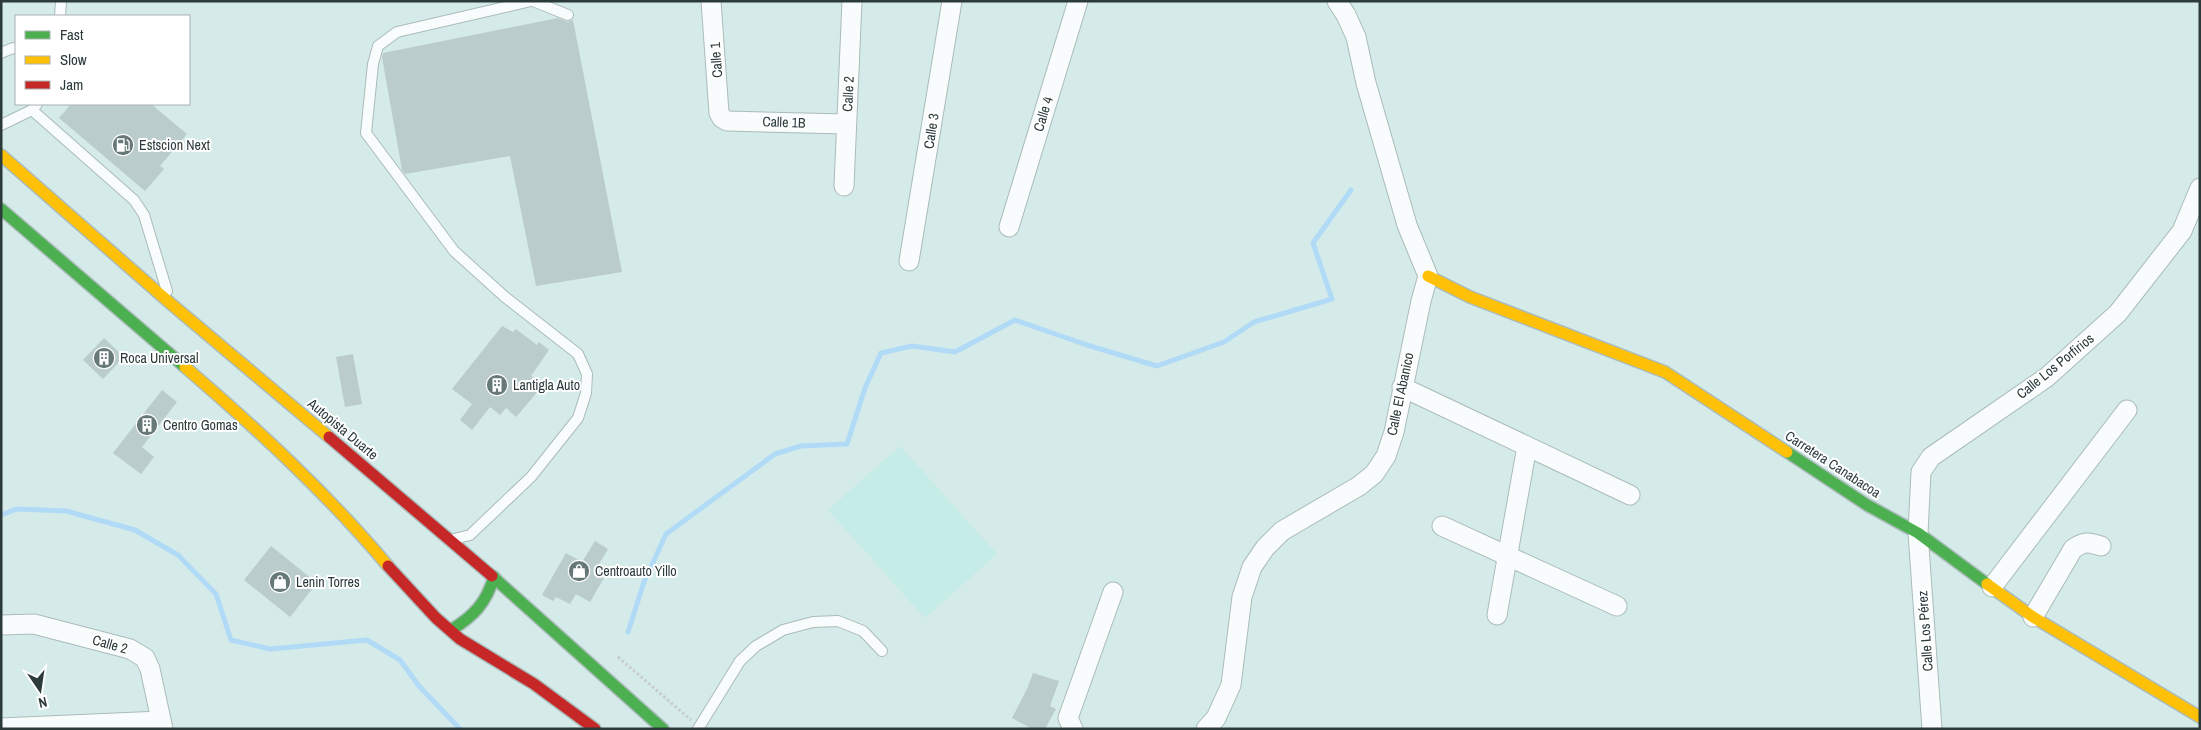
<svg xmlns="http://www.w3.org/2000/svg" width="2201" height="730" font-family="'Archivo Narrow',sans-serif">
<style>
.built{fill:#c6ece8}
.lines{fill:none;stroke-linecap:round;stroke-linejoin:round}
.stream{stroke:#b1daf7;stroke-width:5}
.building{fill:#bcc}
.lane-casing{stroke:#aabbba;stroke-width:12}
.street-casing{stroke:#aabbba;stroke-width:21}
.fast-casing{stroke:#aabbba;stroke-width:14}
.slow-casing{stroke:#aabbba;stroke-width:14}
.jam-casing{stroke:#aabbba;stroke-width:14}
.path{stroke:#c5cccb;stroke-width:3;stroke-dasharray:2.5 2.5;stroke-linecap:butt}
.lane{stroke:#f9fcfc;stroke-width:10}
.street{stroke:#f9fcfc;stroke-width:19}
.fast{stroke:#4caf50;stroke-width:11}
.slow{stroke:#ffc107;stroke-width:11}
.jam{stroke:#c62828;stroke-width:11}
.labels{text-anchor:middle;stroke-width:4;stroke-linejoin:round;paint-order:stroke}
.street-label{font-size:14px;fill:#2b3b3a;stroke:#fff}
.poi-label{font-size:14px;fill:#2b3b3a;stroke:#fff;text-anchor:start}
</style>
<rect width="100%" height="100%" fill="#d5ebe9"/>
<polygon class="built" points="900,446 997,554 925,618 828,510"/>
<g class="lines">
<g class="stream">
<polyline points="1,515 17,509 66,511 135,530 178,555 216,594 231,640 270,649 367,640 400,660 419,686 460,729"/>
<polyline points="628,632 644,582 666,534 775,454 801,446 847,444 865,388 881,353 912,346 955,352 1015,320 1087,345 1157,366 1224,342 1254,322 1332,299 1313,243 1351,190"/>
</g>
</g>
<g class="building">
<polygon points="558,18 568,22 573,20 622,272 536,286 510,156 405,174 402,170 382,57 383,53"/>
<polygon points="71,104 151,104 187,134 160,166 164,169 145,191 59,118"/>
<polygon points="502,326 513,332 516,329 537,345 539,342 549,350 531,376 538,381 539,390 516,417 506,408 500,415 490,407 472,430 460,420 472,404 452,389"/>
<polygon points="104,338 124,357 103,379 83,360"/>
<polygon points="353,354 362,404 345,407 336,357"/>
<polygon points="162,390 177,402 142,447 154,457 141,474 113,453"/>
<polygon points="595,541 608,549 599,564 605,567 600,575 604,578 590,602 576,594 570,604 556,597 553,601 542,595 566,553 582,562"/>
<polygon points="271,546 317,583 290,617 244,580"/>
<polygon points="1033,673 1059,681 1050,706 1056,709 1045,729 1032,729 1012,718 1027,689"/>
</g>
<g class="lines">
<g class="lane-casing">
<g id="lane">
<polyline points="533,1 568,15"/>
<polyline points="60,16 61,1"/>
<polyline points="1,53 13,48 16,49"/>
<polyline points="32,110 134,200 144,215 167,291"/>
<polyline points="1,125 32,110 37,104"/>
<polyline points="454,539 470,535 531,477 578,418 586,393 587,374 578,354 505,297 454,251 366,133 373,64 378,46 397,32 531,1"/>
<polyline points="698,729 740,661 756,646 783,630 813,622 838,621 863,631 882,651"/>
</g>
</g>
<g class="street-casing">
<g id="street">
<polyline points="711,1 719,113 722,118 727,121 846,124"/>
<polyline points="844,186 852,1"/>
<polyline points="1009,227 1078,1"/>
<polyline points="909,261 952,1"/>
<polyline points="1402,387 1630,495"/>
<polyline points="1442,526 1617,606"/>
<polyline points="1992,587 2127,410"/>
<polyline points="1497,615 1527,446"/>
<path d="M2033 617 2073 549C2084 541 2089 542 2101 546"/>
<polyline points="1,625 34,624 130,649 145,658 150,669 163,729"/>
<polyline points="1,728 161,721"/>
<polyline points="1073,729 1068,718 1113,592"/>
<polyline points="1206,729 1216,718 1231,685 1242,597 1252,567 1265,548 1282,531 1359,486 1374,474 1386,456 1394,432 1421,301 1428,276 1407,225 1366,83 1356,37 1346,15 1337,1"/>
<polyline points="1932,729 1918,533 1921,472 1931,457 2047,377 2118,313 2182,231 2200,188"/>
</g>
</g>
<g class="fast-casing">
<g id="fast">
<polyline points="1,209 185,367"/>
<polyline points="1787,452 1867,505 1918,533 1987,584"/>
<polyline points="492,576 663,729"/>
<path d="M451 630C474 616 486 603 494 577"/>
</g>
</g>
<g class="slow-casing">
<g id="slow">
<polyline points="1,155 170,303 329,437"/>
<polyline points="1428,276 1470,297 1665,372 1787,452"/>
<path d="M185 367C257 429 327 493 388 566"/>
<polyline points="1987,584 2033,617 2200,717"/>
</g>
</g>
<g class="jam-casing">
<g id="jam">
<polyline points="329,437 492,576"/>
<polyline points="388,566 436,618 460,639 534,684 595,729"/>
</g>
</g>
<polyline class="path" points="618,657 691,720"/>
<use href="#lane" class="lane"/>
<use href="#street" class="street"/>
<use href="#fast" class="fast"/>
<use href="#slow" class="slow"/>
<use href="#jam" class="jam"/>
</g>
<defs>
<g id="fuel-disc" transform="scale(1.125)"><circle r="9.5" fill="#667977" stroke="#fff"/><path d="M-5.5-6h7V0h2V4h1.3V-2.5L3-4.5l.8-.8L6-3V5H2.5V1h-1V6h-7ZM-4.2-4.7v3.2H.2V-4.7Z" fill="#fff"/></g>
<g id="building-disc" transform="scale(1.125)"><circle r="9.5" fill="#667977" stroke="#fff"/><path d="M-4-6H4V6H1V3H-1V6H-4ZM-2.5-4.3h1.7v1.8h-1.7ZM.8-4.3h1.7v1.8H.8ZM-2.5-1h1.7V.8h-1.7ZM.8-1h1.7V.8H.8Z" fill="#fff"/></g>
<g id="shop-disc" transform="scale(1.125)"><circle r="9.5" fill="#667977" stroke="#fff"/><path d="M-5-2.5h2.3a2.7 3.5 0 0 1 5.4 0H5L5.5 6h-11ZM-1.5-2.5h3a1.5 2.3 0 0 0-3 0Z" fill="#fff"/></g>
</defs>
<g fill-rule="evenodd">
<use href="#fuel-disc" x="123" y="145"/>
<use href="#building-disc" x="104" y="358"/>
<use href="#building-disc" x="497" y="385"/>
<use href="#building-disc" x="147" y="425"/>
<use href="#shop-disc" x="579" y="571"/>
<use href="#shop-disc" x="280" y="582"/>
</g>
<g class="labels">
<g class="street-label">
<text transform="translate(716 60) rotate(-94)" y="5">Calle 1</text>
<text transform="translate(848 94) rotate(-87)" y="5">Calle 2</text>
<text transform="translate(1043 114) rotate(-73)" y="5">Calle 4</text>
<text transform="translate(784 122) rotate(2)" y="5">Calle 1B</text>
<text transform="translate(931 131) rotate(-81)" y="5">Calle 3</text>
<text transform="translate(2055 366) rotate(-39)" y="5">Calle Los Porfirios</text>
<text transform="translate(1400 394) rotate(-78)" y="5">Calle El Abanico</text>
<text transform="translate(343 429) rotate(40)" y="5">Autopista Duarte</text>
<text transform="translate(1833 464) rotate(33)" y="5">Carretera Canabacoa</text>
<text transform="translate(1925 631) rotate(-94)" y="5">Calle Los Pérez</text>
<text transform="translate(110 644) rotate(16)" y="5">Calle 2</text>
</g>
<g class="poi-label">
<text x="139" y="150">Estscion Next</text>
<text x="120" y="363">Roca Universal</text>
<text x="513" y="390">Lantigla Auto</text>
<text x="163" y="430">Centro Gomas</text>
<text x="595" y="576">Centroauto Yillo</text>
<text x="296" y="587">Lenin Torres</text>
</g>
</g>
<rect width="2201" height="730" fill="none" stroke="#2b3b3a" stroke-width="5"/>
<rect x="15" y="15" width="175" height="90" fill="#ffffff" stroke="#aab1b0"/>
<rect x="25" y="31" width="25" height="8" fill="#4caf50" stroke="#aab1b0"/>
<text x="60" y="40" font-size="15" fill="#2b3b3a">Fast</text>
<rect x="25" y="56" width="25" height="8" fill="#ffc107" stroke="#aab1b0"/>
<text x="60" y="65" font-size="15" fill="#2b3b3a">Slow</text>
<rect x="25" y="81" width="25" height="8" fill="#c62828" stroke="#aab1b0"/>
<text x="60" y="90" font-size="15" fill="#2b3b3a">Jam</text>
<g transform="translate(40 690) rotate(167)" stroke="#ffffff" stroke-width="4" paint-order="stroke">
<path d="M0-4L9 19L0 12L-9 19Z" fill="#2b3b3a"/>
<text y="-8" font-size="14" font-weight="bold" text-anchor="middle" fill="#2b3b3a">N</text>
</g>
</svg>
